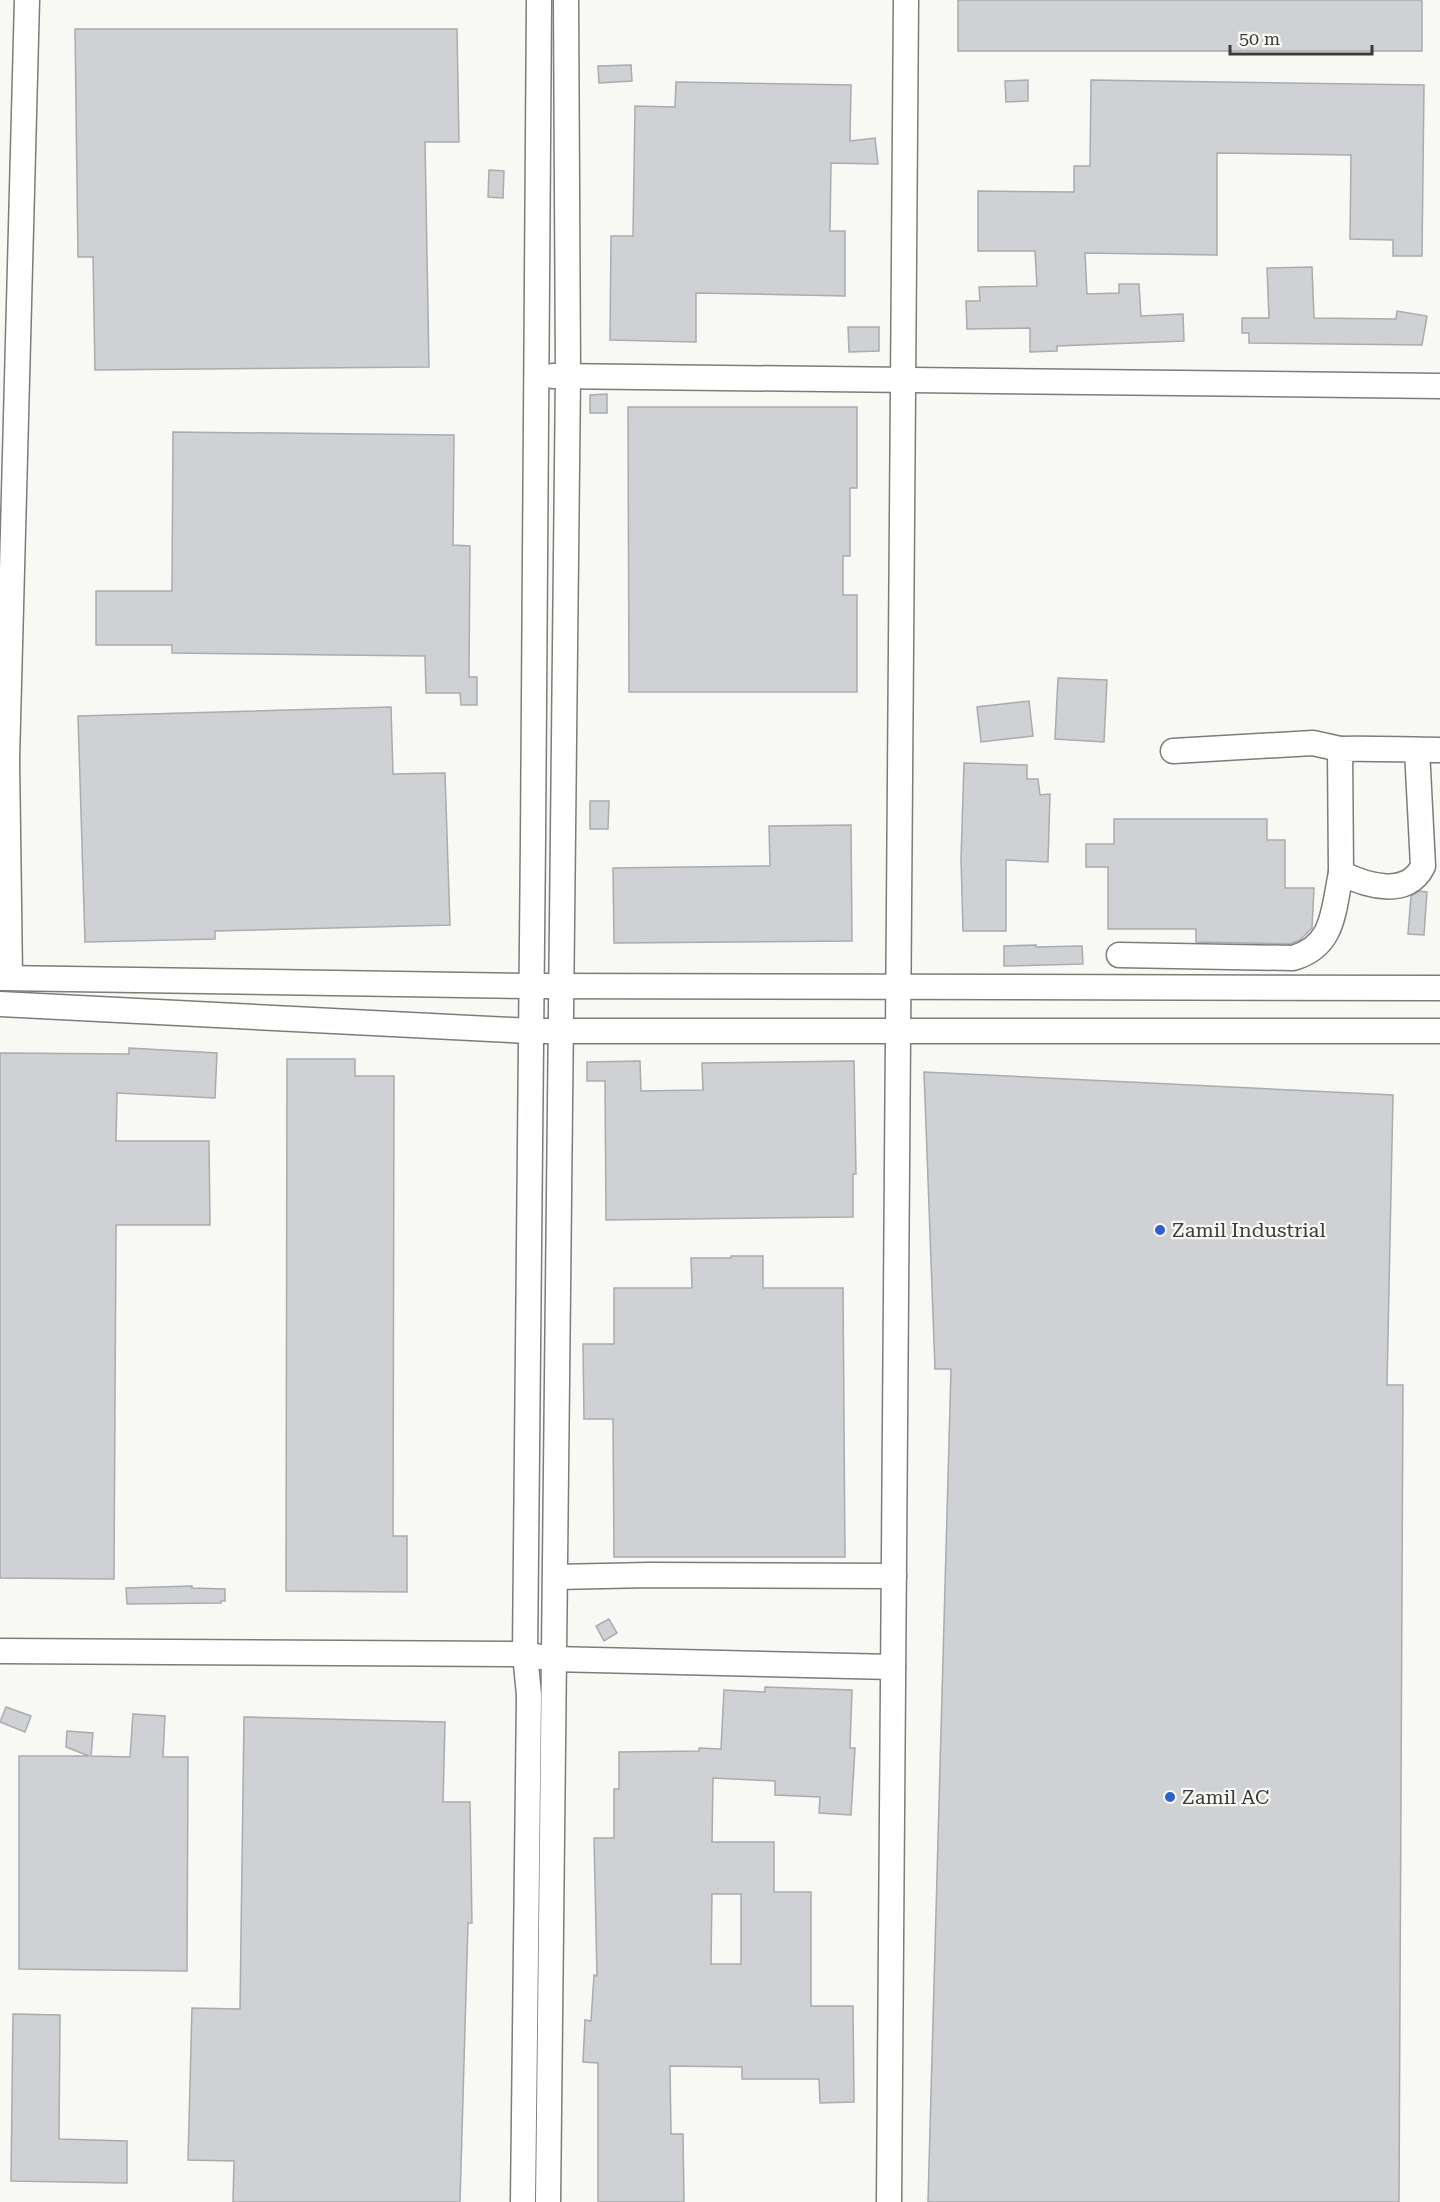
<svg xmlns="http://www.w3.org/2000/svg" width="1440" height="2202" font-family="'Roboto Serif',serif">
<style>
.building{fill:#cfd1d4;stroke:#a9abae;stroke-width:1.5;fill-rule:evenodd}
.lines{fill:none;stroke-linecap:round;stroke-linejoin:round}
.minor-casing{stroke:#7c7c79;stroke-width:27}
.minor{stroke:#fff;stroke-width:24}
.poi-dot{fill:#2e61d0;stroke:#f8f8f4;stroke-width:2}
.labels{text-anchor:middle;stroke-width:4.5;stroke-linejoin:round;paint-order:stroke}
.poi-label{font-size:20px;fill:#3a3a39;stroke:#f8f8f4;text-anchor:start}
</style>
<rect width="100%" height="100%" fill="#f8f8f4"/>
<g class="building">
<rect x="958" y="0" width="464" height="51"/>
<polygon points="75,29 457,29 459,142 425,142 429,367 95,370 93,257 78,257"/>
<polygon points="631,65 632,81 599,83 598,66"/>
<polygon points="1028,80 1028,101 1006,102 1005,81"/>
<polygon points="1091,80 1424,85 1422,256 1393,256 1393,240 1350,239 1351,155 1217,153 1217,255 1085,253 1087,294 1119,293 1119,284 1139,284 1141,316 1183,314 1184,341 1057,346 1057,351 1030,352 1030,328 967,329 966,301 980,301 979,287 1037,286 1035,251 978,251 978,191 1074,192 1074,166 1090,166"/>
<polygon points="676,82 851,85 850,141 875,138 878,164 831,163 830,231 845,231 845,296 696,293 696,342 610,340 611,236 633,236 635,106 675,107"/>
<polygon points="489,170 504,171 503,198 488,197"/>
<polygon points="1312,267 1314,318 1396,319 1397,311 1427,316 1422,345 1249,343 1249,333 1242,333 1242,318 1269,318 1267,268"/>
<polygon points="848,327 879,327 879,351 849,352"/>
<polygon points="607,394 607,413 590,413 590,395"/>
<polygon points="628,407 857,407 857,488 850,488 850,556 843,556 843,595 857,595 857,692 629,692"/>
<polygon points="173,432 454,435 453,545 470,546 469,677 477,677 477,705 461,705 460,693 426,693 425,656 172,653 172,645 96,645 96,591 172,591"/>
<polygon points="1058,678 1107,680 1104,742 1055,739"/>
<polygon points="1029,701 1033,736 981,742 977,707"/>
<polygon points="391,707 393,774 445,773 450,925 215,931 215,939 85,942 78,716"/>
<polygon points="964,763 1027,765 1027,779 1038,779 1040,795 1050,794 1048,862 1006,860 1006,931 963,931 961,859"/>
<polygon points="590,801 609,801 608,829 590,829"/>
<polygon points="1114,819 1267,819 1267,840 1285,840 1285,888 1314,888 1312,928 1300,940 1290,944 1196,942 1196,929 1108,929 1108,867 1086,867 1086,844 1114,844"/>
<polygon points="851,825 852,941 614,943 613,868 770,866 769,826"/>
<polygon points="1419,891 1427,892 1424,935 1408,934 1411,896"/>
<polygon points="1036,945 1036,947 1082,946 1083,964 1004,966 1004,946"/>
<polygon points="129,1048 217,1053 215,1098 117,1093 116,1141 209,1141 210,1225 116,1225 114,1579 0,1578 0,1053 129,1054"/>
<polygon points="287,1059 355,1059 355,1076 394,1076 393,1536 407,1536 407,1592 286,1591"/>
<polygon points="640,1061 641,1091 703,1090 702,1063 854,1061 856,1174 853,1174 853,1217 606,1220 605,1081 587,1081 587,1062"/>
<polygon points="924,1072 1393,1095 1387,1385 1403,1385 1399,2202 928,2202 951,1369 935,1369"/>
<polygon points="731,1256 763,1256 763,1288 843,1288 845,1557 614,1557 613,1419 584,1419 583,1344 614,1344 614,1288 692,1288 691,1258 731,1258"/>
<polygon points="192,1586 192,1588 225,1589 225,1601 221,1601 221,1603 127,1604 126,1588"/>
<polygon points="609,1619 617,1633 604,1641 596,1626"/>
<path d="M765 1687 852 1690 850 1748H855L851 1815 819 1813 820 1797 775 1795V1781L713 1778 712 1842H774V1892H811V2006H853L854 2102 820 2103 819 2079H742V2067L670 2066 671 2134H683L684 2202H598V2063L583 2062 585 2020 591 2021 594 1975 597 1976 594 1838H614V1789H619V1752L699 1751V1748L721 1749 724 1690 765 1692ZM712 1894H741V1964H711Z"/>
<polygon points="6,1707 31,1716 25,1732 0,1722"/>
<polygon points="133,1714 165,1716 163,1757 188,1757 187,1971 19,1969 19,1756 89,1756 66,1747 67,1731 93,1733 91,1756 130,1757"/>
<polygon points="244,1717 445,1722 443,1802 470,1802 472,1923 468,1923 460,2202 233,2202 234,2161 188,2160 192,2008 240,2009"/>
<polygon points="13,2014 60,2015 59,2139 127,2141 127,2183 11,2181"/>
</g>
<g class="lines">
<g class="minor-casing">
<g id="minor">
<polyline points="553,376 1440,386"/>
<path d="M1417 750 1423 866C1408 898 1367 886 1341 873L1340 749C1373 748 1407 750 1440 750"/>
<polyline points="1173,751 1313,743 1340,749"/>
<path d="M1119 955 1293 958C1335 946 1333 910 1341 873"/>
<polyline points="10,977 7,759 27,0"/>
<polyline points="0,978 531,986 1440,988"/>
<polyline points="0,1004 530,1031 1440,1031"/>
<polyline points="556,1577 650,1575 894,1576"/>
<polyline points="0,1651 525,1654 552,1659 893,1667"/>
<path d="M523 2202 529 1695 525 1654C529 1103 538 551 539 0"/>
<polyline points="548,2202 568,375 566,0"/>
<polyline points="889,2202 906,0"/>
</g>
</g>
<use href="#minor" class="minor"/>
</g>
<g class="poi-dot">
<circle cx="1160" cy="1230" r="6"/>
<circle cx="1170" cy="1797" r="6"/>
</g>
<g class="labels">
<g class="poi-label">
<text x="1172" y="1237">Zamil Industrial</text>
<text x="1182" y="1804">Zamil AC</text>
</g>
</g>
<path d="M1230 45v9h142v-9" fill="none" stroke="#3a3a39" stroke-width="3"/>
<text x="1239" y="45" font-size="18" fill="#3a3a39" stroke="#f8f8f4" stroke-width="4.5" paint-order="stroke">50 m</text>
</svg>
